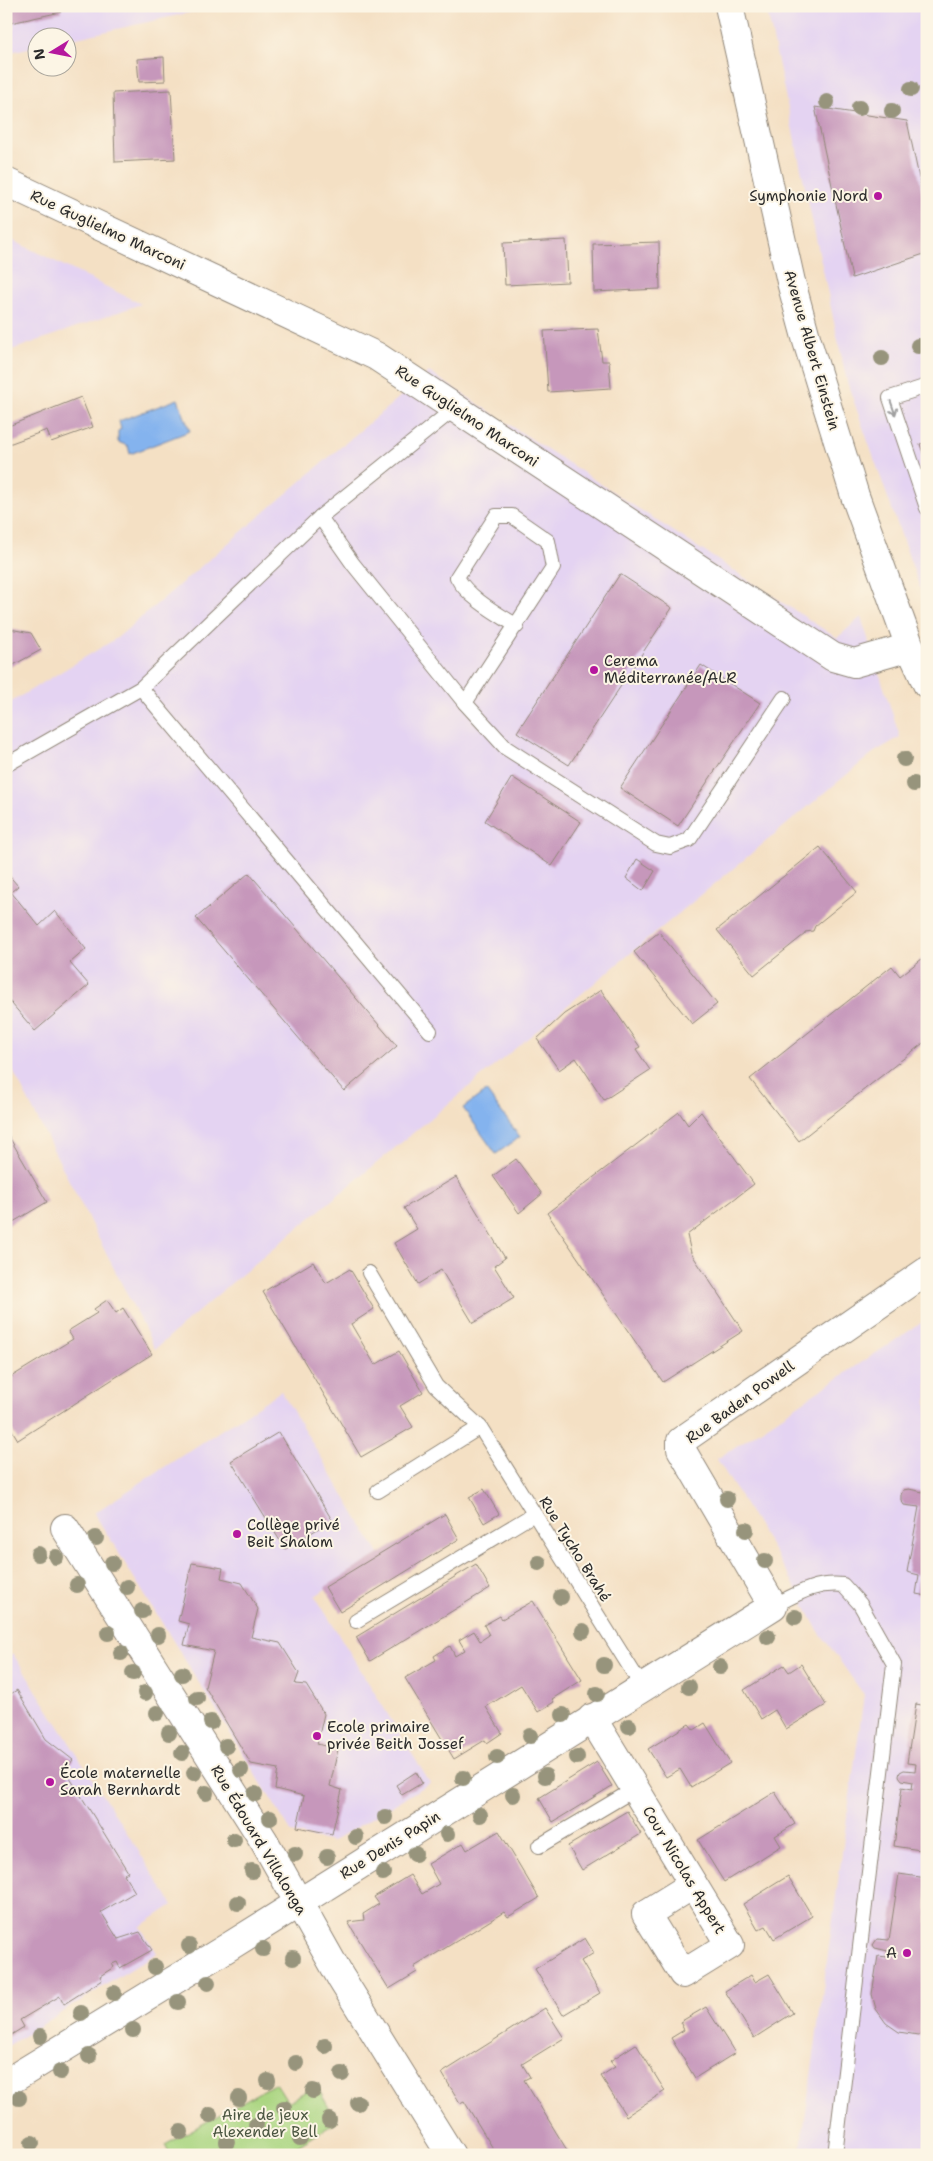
<svg xmlns="http://www.w3.org/2000/svg" width="933" height="2161" font-family="'Shantell Sans',sans-serif">
<style>
.built{fill:#e4d3f2}
.green{fill:#abd682;stroke:#6b8056}
.water{fill:#84b3ee;stroke:#586f8c}
.building{fill:#c697bb}
.lines{fill:none;stroke-linecap:round;stroke-linejoin:round}
.lane-casing{stroke:#908678;stroke-width:16}
.street-casing{stroke:#908678;stroke-width:30}
.secondary-casing{stroke:#908678;stroke-width:30}
.lane{stroke:#fff;stroke-width:14}
.street{stroke:#fff;stroke-width:28}
.secondary{stroke:#fff;stroke-width:28}
.tree{fill:#97947c}
.oneway{stroke:#a0a0a0}
.poi-dot{fill:#b5179e;stroke:#fcf5e5;stroke-width:2}
.labels{text-anchor:middle;stroke-width:4;stroke-linejoin:round;paint-order:stroke}
.poi-label{font-size:15px;fill:#2b2b2b;stroke:#fcf5e5;text-anchor:start}
.street-label{font-size:15px;fill:#2b2b2b;stroke:#fcf5e5}
.park-label{font-size:15px;fill:#4b5641;stroke:#fcf5e5}
</style>
<rect width="100%" height="100%" fill="#fcf5e5"/>
<filter id="ink" filterUnits="userSpaceOnUse"><feTurbulence type="fractalNoise" baseFrequency=".02" numOctaves="2"/><feDisplacementMap in="SourceGraphic" scale="10" xChannelSelector="R" yChannelSelector="G"/><feConvolveMatrix kernelMatrix="1 2 1 2 8 2 1 2 1" color-interpolation-filters="sRGB"/></filter>
<filter id="wash" filterUnits="userSpaceOnUse"><feTurbulence type="fractalNoise" baseFrequency=".0096" numOctaves="4" result="noise"/><feDisplacementMap in="SourceGraphic" scale="20" xChannelSelector="R" yChannelSelector="G"/><feGaussianBlur stdDeviation="1.12" result="paint"/><feColorMatrix in="noise" values="0 0 0 0 0 0 0 0 0 0 0 0 0 0 0 0 0 1.4 0 .05"/><feComposite in="paint" operator="in"/></filter>
<g filter="url(#wash)">
<rect width="100%" height="100%" fill="#f4e0c4"/>
<g class="built">
<polygon points="6,6 270,6 205,9 68,40 68,38 38,38 37,46 6,53"/>
<polygon points="766,6 927,6 927,608 847,382"/>
<polygon points="6,237 141,304 6,352"/>
<polygon points="429,372 837,638 861,617 900,737 873,753 223,1290 155,1349 6,1057 6,705 117,638"/>
<polygon points="927,1319 927,2155 800,2155 864,1695 816,1627 792,1581 717,1459"/>
<polygon points="281,1391 379,1554 315,1596 430,1783 332,1842 292,1833 94,1513"/>
<polygon points="13,1654 173,1905 140,1927 157,1953 6,2047 6,1658"/>
</g>
<polygon class="green" points="276,2083 288,2102 316,2085 337,2122 283,2155 170,2155 165,2145"/>
<g class="water">
<polygon points="178,399 190,431 130,454 128,446 118,442 118,431 121,429 119,421"/>
<polygon points="486,1091 520,1137 496,1154 463,1108"/>
</g>
<g id="blocks">
<g class="building">
<polygon points="6,6 60,6 61,12 6,24"/>
<polygon points="164,57 165,81 139,82 137,59"/>
<polygon points="171,90 175,159 115,162 113,93"/>
<polygon points="815,107 907,121 927,215 927,253 852,278"/>
<polygon points="566,240 568,282 505,285 503,243"/>
<polygon points="659,242 660,289 594,292 593,244"/>
<polygon points="598,329 602,361 609,361 611,388 548,392 544,331"/>
<polygon points="81,397 93,427 51,442 47,430 6,445 6,427"/>
<polygon points="927,442 927,462 926,462 920,444"/>
<polygon points="620,574 672,608 569,765 517,732"/>
<polygon points="10,629 31,633 41,650 6,669 6,630"/>
<polygon points="701,665 760,703 678,826 620,788"/>
<polygon points="512,777 581,822 552,866 485,821"/>
<polygon points="820,847 857,892 815,926 813,931 805,932 805,934 754,975 717,930"/>
<polygon points="637,859 655,871 643,891 626,878"/>
<polygon points="6,872 18,886 11,892 39,926 55,911 86,949 70,963 89,985 35,1031 6,997"/>
<polygon points="249,873 397,1046 344,1091 196,918"/>
<polygon points="659,932 717,1004 692,1024 634,952"/>
<polygon points="927,955 927,1040 799,1141 750,1079 892,966 900,976"/>
<polygon points="601,990 640,1047 636,1049 650,1070 604,1100 576,1058 559,1070 537,1039 564,1014"/>
<polygon points="679,1112 688,1125 701,1112 754,1184 687,1235 691,1253 743,1331 663,1382 547,1213"/>
<polygon points="8,1135 47,1202 8,1225 6,1222 6,1136"/>
<polygon points="516,1159 542,1194 519,1213 493,1176"/>
<polygon points="456,1177 505,1258 494,1266 514,1298 473,1323 441,1270 418,1284 394,1243 417,1229 404,1208"/>
<polygon points="313,1262 326,1283 350,1269 374,1309 351,1324 375,1365 399,1351 423,1392 400,1406 413,1427 361,1457 263,1292"/>
<polygon points="107,1300 116,1313 123,1308 152,1354 18,1440 6,1420 6,1380 73,1339 68,1331 97,1313 94,1309"/>
<polygon points="279,1432 332,1520 285,1549 231,1461"/>
<polygon points="926,1474 927,1474 927,1596 916,1594 919,1575 907,1572 919,1507 904,1505 901,1500 901,1495 903,1490 909,1489 923,1492"/>
<polygon points="484,1489 499,1514 484,1523 469,1497"/>
<polygon points="445,1514 459,1539 340,1612 325,1587"/>
<polygon points="192,1563 223,1568 221,1578 242,1583 258,1609 251,1637 280,1643 299,1673 295,1684 306,1685 324,1714 317,1744 338,1749 330,1786 342,1790 332,1834 297,1827 304,1796 275,1789 278,1769 251,1764 205,1687 214,1651 184,1645 189,1624 178,1621"/>
<polygon points="476,1564 490,1588 370,1661 356,1637"/>
<polygon points="533,1601 582,1680 552,1699 554,1702 538,1712 521,1685 486,1707 502,1733 487,1743 485,1740 454,1759 405,1678 436,1660 434,1656 450,1646 455,1656 465,1650 459,1640 474,1631 480,1641 489,1635 484,1625 500,1616 502,1619"/>
<polygon points="801,1664 826,1705 786,1729 775,1710 761,1719 744,1690 784,1665 789,1672"/>
<polygon points="17,1690 46,1739 73,1760 65,1770 128,1872 124,1874 135,1892 101,1912 118,1939 140,1932 152,1950 120,1968 117,1962 112,1964 114,1967 100,1976 102,1980 64,2004 60,1996 20,2020 24,2027 6,2038 6,1697"/>
<polygon points="916,1704 927,1706 927,1851 894,1846 902,1787 912,1789 913,1782 902,1780 899,1776 900,1772 904,1770 915,1771 916,1764 907,1763"/>
<polygon points="705,1723 730,1763 691,1787 680,1769 666,1777 648,1749 689,1724 694,1730"/>
<polygon points="597,1762 612,1786 553,1822 539,1798"/>
<polygon points="416,1772 422,1783 402,1795 396,1785"/>
<polygon points="775,1792 795,1824 775,1836 781,1846 724,1882 698,1840"/>
<polygon points="627,1811 641,1834 582,1870 568,1846"/>
<polygon points="499,1831 539,1898 508,1917 504,1912 483,1925 414,1967 417,1972 389,1989 348,1922 364,1920 363,1914 379,1904 374,1897 410,1875 422,1894 439,1884 428,1864 463,1843 467,1850"/>
<polygon points="899,1874 927,1878 927,2033 918,2035 899,2032 886,2023 876,2009 872,1994 878,1956 887,1957 888,1951 875,1948 873,1945 877,1939 889,1940"/>
<polygon points="788,1876 812,1916 774,1939 766,1926 758,1930 743,1904"/>
<polygon points="585,1938 594,1953 581,1961 600,1993 563,2015 535,1969"/>
<polygon points="769,1974 793,2013 754,2038 725,1991 751,1975 755,1982"/>
<polygon points="706,2007 735,2053 695,2078 671,2038 684,2030 680,2022"/>
<polygon points="545,2008 564,2038 522,2064 530,2077 524,2080 570,2155 497,2155 464,2101 460,2103 442,2073"/>
<polygon points="636,2044 665,2091 626,2116 601,2076 615,2067 610,2061"/>
</g>
</g>
</g>
<g filter="url(#ink)">
<use href="#blocks" fill-opacity="0" stroke="#908678" stroke-width="1"/>
<g class="lines">
<g class="lane-casing">
<g id="lane">
<polyline points="927,386 890,398 927,508"/>
<polyline points="320,517 353,564 465,703 506,748 656,844 670,847 689,840 784,698"/>
<polyline points="141,688 430,1031"/>
<path d="M465 703 553 568 548 541 512 516H496L457 577C467 597 498 614 517 626"/>
<polyline points="6,765 141,688 320,517 454,409"/>
<polyline points="369,1273 436,1386 480,1427"/>
<polyline points="378,1491 480,1427 643,1688"/>
<path d="M773 1606C797 1594 815 1582 843 1585L860 1604 894 1664 835 2155"/>
<polyline points="356,1621 534,1514"/>
<polyline points="539,1846 635,1789"/>
</g>
</g>
<g class="street-casing">
<g id="street">
<polyline points="6,182 376,356 833,657 854,663 910,647"/>
<polyline points="65,1528 264,1841 341,1978 451,2155"/>
<polyline points="592,1718 730,1945 683,1974 646,1914 691,1886"/>
<polyline points="6,2083 230,1946 773,1606 681,1449 681,1441 927,1271"/>
</g>
</g>
<g class="secondary-casing">
<polyline id="secondary" points="729,6 791,282 807,341 855,496 910,647 927,684"/>
</g>
<use href="#lane" class="lane"/>
<use href="#street" class="street"/>
<use href="#secondary" class="secondary"/>
</g>
<g class="tree">
<circle cx="911" cy="89" r="8"/>
<circle cx="827" cy="102" r="8"/>
<circle cx="859" cy="108" r="8"/>
<circle cx="892" cy="111" r="8"/>
<circle cx="918" cy="346" r="8"/>
<circle cx="882" cy="358" r="8"/>
<circle cx="904" cy="759" r="8"/>
<circle cx="914" cy="784" r="8"/>
<circle cx="727" cy="1499" r="8"/>
<circle cx="746" cy="1530" r="8"/>
<circle cx="96" cy="1538" r="8"/>
<circle cx="38" cy="1554" r="8"/>
<circle cx="56" cy="1557" r="8"/>
<circle cx="765" cy="1561" r="8"/>
<circle cx="112" cy="1563" r="8"/>
<circle cx="539" cy="1563" r="8"/>
<circle cx="77" cy="1585" r="8"/>
<circle cx="127" cy="1587" r="8"/>
<circle cx="561" cy="1597" r="8"/>
<circle cx="142" cy="1611" r="8"/>
<circle cx="795" cy="1617" r="8"/>
<circle cx="583" cy="1631" r="8"/>
<circle cx="108" cy="1633" r="8"/>
<circle cx="158" cy="1635" r="8"/>
<circle cx="768" cy="1637" r="8"/>
<circle cx="121" cy="1653" r="8"/>
<circle cx="604" cy="1665" r="8"/>
<circle cx="720" cy="1667" r="8"/>
<circle cx="133" cy="1673" r="8"/>
<circle cx="182" cy="1674" r="8"/>
<circle cx="689" cy="1687" r="8"/>
<circle cx="145" cy="1693" r="8"/>
<circle cx="597" cy="1694" r="8"/>
<circle cx="197" cy="1698" r="8"/>
<circle cx="157" cy="1713" r="8"/>
<circle cx="563" cy="1715" r="8"/>
<circle cx="211" cy="1722" r="8"/>
<circle cx="629" cy="1726" r="8"/>
<circle cx="169" cy="1733" r="8"/>
<circle cx="530" cy="1736" r="8"/>
<circle cx="226" cy="1746" r="8"/>
<circle cx="182" cy="1753" r="8"/>
<circle cx="497" cy="1757" r="8"/>
<circle cx="577" cy="1757" r="8"/>
<circle cx="241" cy="1770" r="8"/>
<circle cx="194" cy="1773" r="8"/>
<circle cx="545" cy="1776" r="8"/>
<circle cx="463" cy="1778" r="8"/>
<circle cx="206" cy="1793" r="8"/>
<circle cx="255" cy="1794" r="8"/>
<circle cx="513" cy="1795" r="8"/>
<circle cx="480" cy="1815" r="8"/>
<circle cx="385" cy="1817" r="8"/>
<circle cx="270" cy="1818" r="8"/>
<circle cx="447" cy="1834" r="8"/>
<circle cx="356" cy="1837" r="8"/>
<circle cx="234" cy="1840" r="8"/>
<circle cx="295" cy="1854" r="8"/>
<circle cx="415" cy="1854" r="8"/>
<circle cx="327" cy="1857" r="8"/>
<circle cx="252" cy="1871" r="8"/>
<circle cx="383" cy="1873" r="8"/>
<circle cx="238" cy="1903" r="8"/>
<circle cx="189" cy="1946" r="8"/>
<circle cx="263" cy="1949" r="8"/>
<circle cx="293" cy="1958" r="8"/>
<circle cx="155" cy="1967" r="8"/>
<circle cx="208" cy="1983" r="8"/>
<circle cx="114" cy="1993" r="8"/>
<circle cx="178" cy="2002" r="8"/>
<circle cx="81" cy="2013" r="8"/>
<circle cx="133" cy="2030" r="8"/>
<circle cx="40" cy="2036" r="8"/>
<circle cx="325" cy="2046" r="8"/>
<circle cx="89" cy="2056" r="8"/>
<circle cx="296" cy="2063" r="8"/>
<circle cx="60" cy="2072" r="8"/>
<circle cx="342" cy="2074" r="8"/>
<circle cx="268" cy="2081" r="8"/>
<circle cx="313" cy="2091" r="8"/>
<circle cx="19" cy="2098" r="8"/>
<circle cx="239" cy="2098" r="8"/>
<circle cx="358" cy="2103" r="8"/>
<circle cx="284" cy="2108" r="8"/>
<circle cx="210" cy="2115" r="8"/>
<circle cx="329" cy="2120" r="8"/>
<circle cx="256" cy="2125" r="8"/>
<circle cx="181" cy="2132" r="8"/>
<circle cx="300" cy="2138" r="8"/>
<circle cx="227" cy="2142" r="8"/>
<circle cx="32" cy="2143" r="8"/>
</g>
<defs><path id="oneway-shaft" d="M-6 0H5M1.5-3L5.5 0L1.5 3" fill="none" stroke-width="1.6" stroke-linecap="round" stroke-linejoin="round" transform="scale(1.25)"/></defs>
<use class="oneway" href="#oneway-shaft" transform="translate(893 408) rotate(71)"/>
</g>
<g class="poi-dot">
<circle cx="878" cy="196" r="5"/>
<circle cx="594" cy="670" r="5"/>
<circle cx="237" cy="1534" r="5"/>
<circle cx="317" cy="1736" r="5"/>
<circle cx="50" cy="1782" r="5"/>
<circle cx="907" cy="1953" r="5"/>
</g>
<g class="labels">
<g class="poi-label">
<text x="868" y="201" text-anchor="end">Symphonie Nord</text>
<text x="604" y="666">Cerema<tspan x="604" dy="17">Méditerranée/ALR</tspan></text>
<text x="247" y="1530">Collège privé<tspan x="247" dy="17">Beit Shalom</tspan></text>
<text x="327" y="1732">Ecole primaire<tspan x="327" dy="17">privée Beith Jossef</tspan></text>
<text x="60" y="1778">École maternelle<tspan x="60" dy="17">Sarah Bernhardt</tspan></text>
<text x="897" y="1958" text-anchor="end">A</text>
</g>
<g class="street-label">
<text transform="translate(108 230) rotate(25)" y="5">Rue Guglielmo Marconi</text>
<text transform="translate(812 350) rotate(74)" y="5">Avenue Albert Einstein</text>
<text transform="translate(467 416) rotate(34)" y="5">Rue Guglielmo Marconi</text>
<text transform="translate(740 1402) rotate(-36)" y="5">Rue Baden Powell</text>
<text transform="translate(575 1549) rotate(58)" y="5">Rue Tycho Brahé</text>
<text transform="translate(259 1840) rotate(59)" y="5">Rue Édouard Villalonga</text>
<text transform="translate(390 1845) rotate(-32)" y="5">Rue Denis Papin</text>
<text transform="translate(684 1870) rotate(59)" y="5">Cour Nicolas Appert</text>
</g>
<g class="park-label">
<text x="265" y="2120">Aire de jeux<tspan x="265" dy="17">Alexender Bell</tspan></text>
</g>
</g>
<rect width="933" height="2161" fill="none" stroke="#fcf5e5" stroke-width="25"/>
<g transform="translate(52 52) rotate(260)"><circle r="24" fill="#fcf5e5" stroke="#a8a49b"/>
<path d="M0-4L9 19L0 12L-9 19Z" fill="#b5179e"/>
<text y="-8" font-size="14" font-weight="bold" text-anchor="middle" fill="#2b2b2b">N</text>
</g>
</svg>
